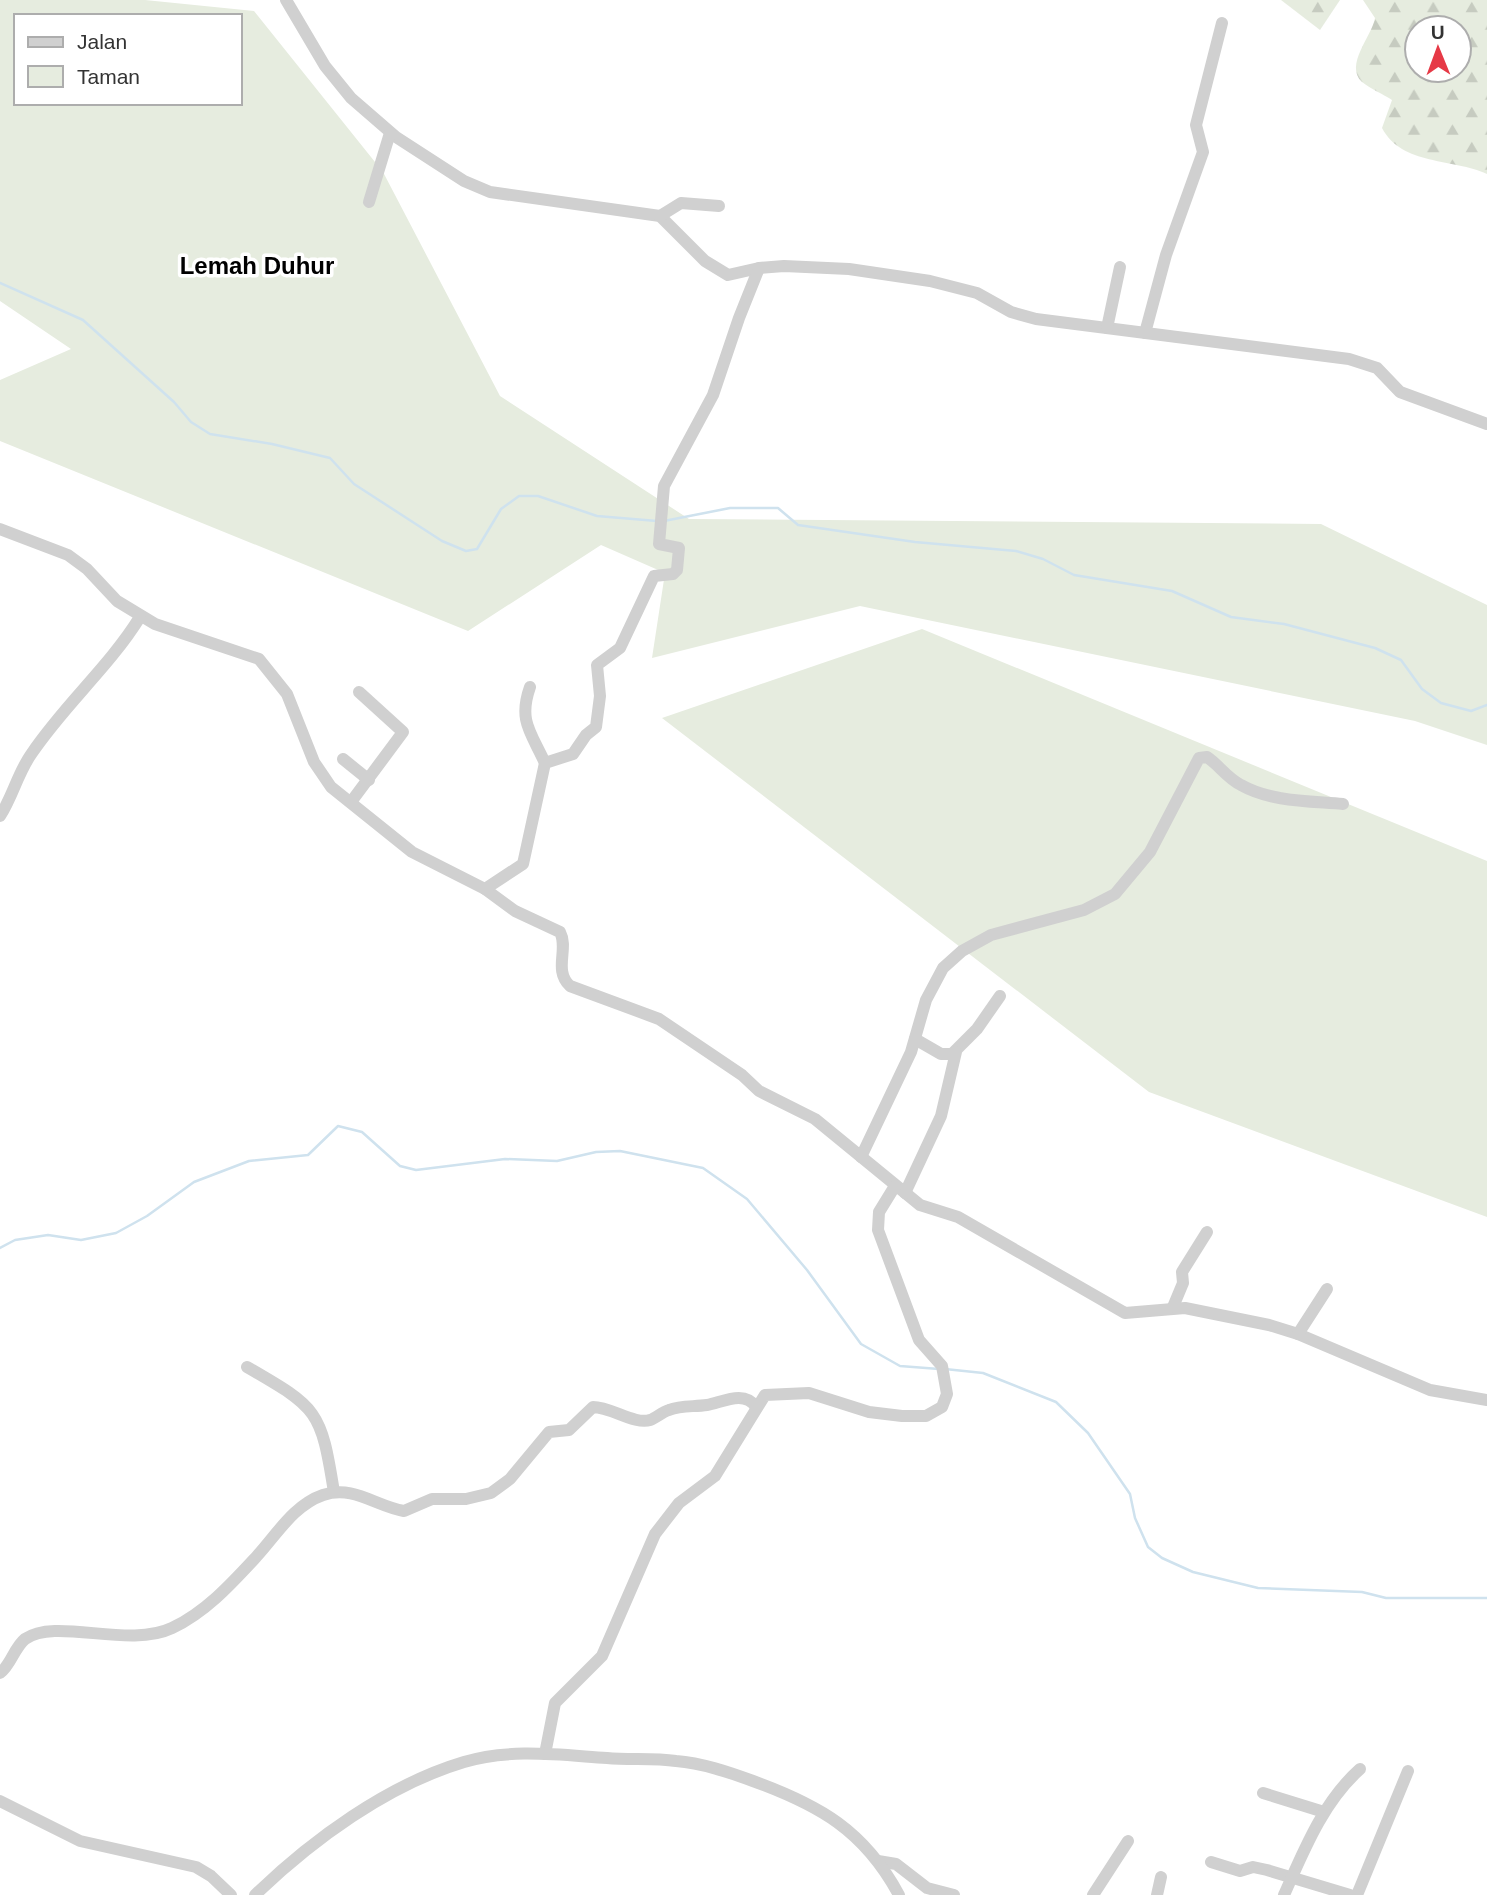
<svg xmlns="http://www.w3.org/2000/svg" width="1487" height="1895" font-family="Arial,sans-serif">
<style>
.green{fill:#e6ecdf;fill-rule:evenodd}
.forest{fill:url(#forest-firs);fill-rule:evenodd}
.lines{fill:none;stroke-linecap:round;stroke-linejoin:round}
.stream{stroke:#cfe2ee;stroke-width:2.5}
.minor{stroke:#d0d0d0;stroke-width:12}
.labels{text-anchor:middle;stroke-width:7;stroke-linejoin:round;paint-order:stroke}
.quarter-label{font-size:24px;font-weight:bold;fill:#000;stroke:#fff}
</style>
<defs>
<pattern id="forest-firs" width="22" height="20" patternUnits="userSpaceOnUse" patternTransform="scale(1.75)"><rect width="22" height="20" fill="#e6ecdf"/><path d="M5 1l3.5 6h-7zM16 11l3.5 6h-7z" fill="#c6cbc0"/></pattern>
</defs>
<rect width="100%" height="100%" fill="#fff"/>
<g class="green">
<path d="M0 0H145L254 11 383 172 500 396 689 519 1321 524 1487 605V745L1415 721 860 606 652 658 665 573 601 545 468 631 0 441V380L71 349 0 301ZM16 16H240V103H16Z"/>
<polygon points="922,629 1487,861 1487,1217 1149,1092 662,718"/>
</g>
<g class="forest">
<polygon points="1281,0 1340,0 1320,30"/>
<path d="M1363 0H1487V174C1453 158 1402 166 1382 128L1392 100C1383 94 1371 89 1362 82 1344 65 1372 36 1375 18ZM1417 28H1459V70H1417Z"/>
</g>
<g class="lines">
<g class="stream">
<polyline points="0,283 83,320 174,402 191,422 210,434 272,444 330,458 354,484 442,541 466,551 477,549 501,509 519,496 538,496 597,516 657,521"/>
<polyline points="664,521 730,508 778,508 798,525 915,542 1016,551 1043,559 1074,575 1172,591 1231,617 1284,624 1375,648 1401,660 1422,689 1441,703 1471,711 1487,705"/>
<polyline points="0,1248 15,1240 48,1235 81,1240 116,1233 147,1216 194,1182 249,1161 308,1155 338,1126 362,1132 400,1166 416,1170 505,1159 557,1161 596,1152 620,1151 703,1168 747,1199 807,1270 861,1344 900,1366 939,1369"/>
<polyline points="945,1369 983,1373 1056,1402 1088,1433 1130,1494 1135,1518 1148,1547 1162,1558 1193,1572 1258,1588 1362,1592 1386,1598 1487,1598"/>
</g>
<g class="minor">
<polyline points="286,0 325,66 351,98 396,137 464,181 490,192 660,216 705,261 728,275 759,268 784,266 849,269 930,281 977,293 1011,312 1036,319 1349,359 1377,368 1400,392 1487,424"/>
<polyline points="369,202 390,133"/>
<polyline points="660,216 681,203 719,206"/>
<polyline points="1107,328 1120,267"/>
<polyline points="1145,333 1166,255 1203,152 1196,125 1222,23"/>
<path d="M0 529 68 555 87 569 117 601 155 624 259 659 287 694 314 762 331 787 412 852 485 889 515 911 560 932C569 949 553 970 570 986L659 1019 742 1075 759 1091 815 1119 920 1205 958 1217 1125 1313 1185 1308 1269 1325 1298 1334 1430 1390 1487 1400"/>
<path d="M530 687C518 721 531 732 545 763"/>
<polyline points="343,759 369,780"/>
<polyline points="351,802 403,732 359,692"/>
<path d="M0 816C13 796 18 772 32 753 65 704 109 667 140 617"/>
<polyline points="485,889 523,864 545,763 573,754 586,735 596,727 600,696 597,665 620,648 654,576 673,574 677,570 679,548 659,544 664,486 713,395 739,318 759,268"/>
<polyline points="915,1039 941,1054 952,1054 977,1029 1000,996"/>
<path d="M861 1157 911 1052 926 1000 943 968 962 951 991 935 1084 910 1115 894 1150 852 1199 758 1207 757C1219 765 1227 778 1241 785 1271 802 1310 801 1343 804"/>
<polyline points="905,1193 941,1116 956,1052"/>
<polyline points="1173,1307 1183,1283 1182,1272 1207,1232"/>
<polyline points="1298,1334 1327,1289"/>
<path d="M247 1367C318 1408 321 1410 334 1492"/>
<path d="M0 1673C11 1665 14 1648 25 1639 56 1617 128 1649 172 1628 206 1612 232 1583 257 1556 277 1534 294 1505 323 1495 354 1485 375 1506 404 1511L432 1499H466L491 1493 510 1479 549 1432 569 1430 593 1407C611 1407 635 1425 650 1420 656 1418 662 1412 669 1410 681 1405 694 1407 707 1405 721 1403 744 1389 756 1407"/>
<polyline points="545,1754 555,1703 602,1656 655,1534 679,1503 715,1476 765,1395 809,1393 869,1412 902,1416 926,1416 942,1407 947,1394 942,1366 919,1340 878,1230 879,1212 895,1186"/>
<polyline points="1263,1793 1324,1812"/>
<polyline points="0,1801 80,1841 196,1867 211,1876 231,1895"/>
<polyline points="878,1861 896,1864 927,1888 954,1895"/>
<polyline points="1211,1862 1240,1871 1253,1867 1267,1870 1350,1895"/>
<path d="M255 1895C312 1840 387 1785 464 1762 510 1748 560 1755 607 1758 629 1760 653 1758 676 1761 702 1763 728 1772 753 1781 819 1805 864 1830 899 1895"/>
<polyline points="1093,1895 1128,1841"/>
<polyline points="1157,1895 1161,1877"/>
<path d="M1284 1895C1304 1850 1323 1802 1360 1769"/>
<polyline points="1357,1895 1408,1771"/>
</g>
</g>
<g class="labels">
<g class="quarter-label">
<text x="257" y="274">Lemah Duhur</text>
</g>
</g>
<rect x="14" y="14" width="228" height="91" fill="#ffffff" stroke="#adadad" stroke-width="2"/>
<rect x="28" y="37" width="35" height="10" fill="#d0d0d0" stroke="#adadad" stroke-width="2"/>
<text x="77" y="49" font-size="21" fill="#333333">Jalan</text>
<rect x="28" y="66" width="35" height="21" fill="#e6ecdf" stroke="#adadad" stroke-width="2"/>
<text x="77" y="84" font-size="21" fill="#333333">Taman</text>
<g transform="translate(1438 49) rotate(359)"><circle r="33" fill="#ffffff" stroke="#adadad" stroke-width="2"/>
<path d="M0-5L12 26L0 18L-12 26Z" fill="#e63946"/>
<text y="-10" font-size="19" font-weight="bold" text-anchor="middle" fill="#333333">U</text>
</g>
</svg>
